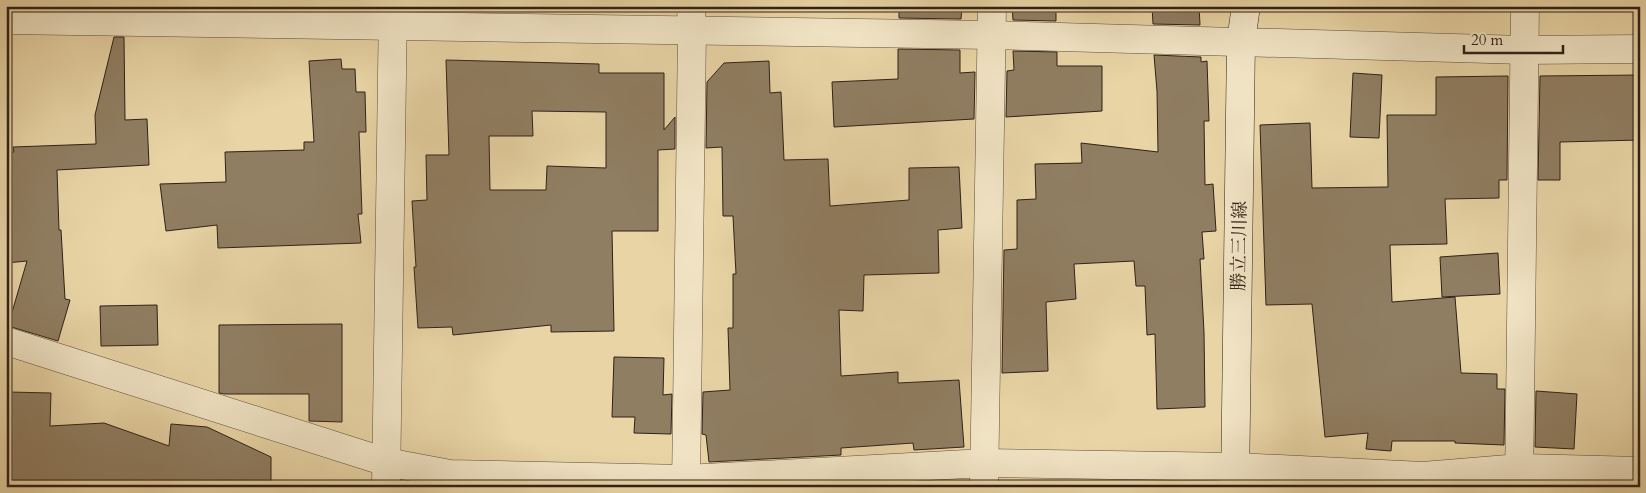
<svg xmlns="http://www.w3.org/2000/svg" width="1646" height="493" font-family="Cardo,'Noto Serif JP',serif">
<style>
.building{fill:#907e62;stroke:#302119;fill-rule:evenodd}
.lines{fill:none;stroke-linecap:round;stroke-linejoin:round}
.street-casing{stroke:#5e4e3c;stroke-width:29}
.secondary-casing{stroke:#302119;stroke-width:29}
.street{stroke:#f0e3c4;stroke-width:28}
.secondary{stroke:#f0e3c4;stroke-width:28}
.labels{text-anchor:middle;stroke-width:4;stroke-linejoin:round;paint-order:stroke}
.street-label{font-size:18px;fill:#302119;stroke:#f0e3c4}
</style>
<rect width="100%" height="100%" fill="#e8d4a5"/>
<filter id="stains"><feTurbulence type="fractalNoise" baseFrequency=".004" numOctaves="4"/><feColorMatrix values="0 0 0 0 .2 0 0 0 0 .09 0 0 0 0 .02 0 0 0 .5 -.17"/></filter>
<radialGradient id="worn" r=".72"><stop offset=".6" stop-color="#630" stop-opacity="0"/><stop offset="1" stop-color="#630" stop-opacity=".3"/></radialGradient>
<g class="building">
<polygon points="899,6 962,6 961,19 899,18"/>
<polygon points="1012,6 1056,6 1056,21 1013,20"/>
<polygon points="1152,6 1199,6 1200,25 1153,24"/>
<polygon points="114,37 124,37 125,120 147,119 149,165 57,170 59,230 61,230 65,299 70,300 58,341 8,326 27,261 6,263 6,153 14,152 13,147 96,144 95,115"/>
<polygon points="898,49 960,50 960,73 975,72 974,119 834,127 832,82 898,79"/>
<polygon points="1013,51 1057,52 1057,66 1102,66 1102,111 1006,117 1007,71 1014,70"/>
<polygon points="1154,55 1201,57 1201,62 1207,61 1209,121 1204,121 1205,185 1213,184 1216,231 1202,232 1204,259 1200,259 1204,332 1205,407 1157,409 1155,334 1147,335 1145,286 1136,286 1134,261 1074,264 1076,299 1046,302 1048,371 1002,373 1004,250 1017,249 1017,200 1036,199 1035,164 1082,163 1081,143 1158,152 1157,91"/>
<polygon points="341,59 342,69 355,69 356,92 365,92 366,132 359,132 362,214 358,214 361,243 218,248 217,225 166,231 160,184 226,182 225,152 304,150 304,142 314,142 309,61"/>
<path d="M446 60 599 64V73H664V130L675 117V149L658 150V231H612L614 331 551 332V325L453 335 452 327 418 328 414 267H416L412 201 427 200 426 155H449ZM532 111 606 112V168L547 166 546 190H490L489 136H533Z"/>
<polygon points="769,61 770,93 781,92 784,160 828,159 830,206 909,200 909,168 959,167 962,228 938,230 939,273 864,275 863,311 839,310 841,376 898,372 898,383 959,380 964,447 914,450 913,443 841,448 841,455 709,462 706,435 702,434 703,392 730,390 728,328 733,328 733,274 736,274 733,216 723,216 722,147 706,148 707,82 724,63"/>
<polygon points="1353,73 1382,75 1379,138 1350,137"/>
<polygon points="1640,75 1640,140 1560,142 1560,180 1538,180 1540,76"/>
<polygon points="1508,76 1507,180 1499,180 1499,198 1445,199 1447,244 1390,245 1392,302 1455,297 1461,373 1497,374 1497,389 1505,389 1504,445 1455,443 1455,441 1392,441 1391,451 1366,449 1368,433 1325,437 1312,304 1266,305 1260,125 1310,123 1312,188 1388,187 1387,115 1436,115 1436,77"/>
<polygon points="1498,253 1500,294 1442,297 1440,257"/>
<polygon points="157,305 158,345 101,346 100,306"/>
<polygon points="342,324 342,422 309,421 309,394 225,394 219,393 219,325"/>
<polygon points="614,357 664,358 663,395 672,394 671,434 634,433 635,417 612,417"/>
<polygon points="1536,391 1577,394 1574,449 1535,447"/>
<polygon points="9,392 51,393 50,426 104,423 169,446 171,424 207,427 271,457 271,487 6,487"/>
</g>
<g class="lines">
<g class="street-casing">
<g id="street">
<polyline points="6,20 991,35 1524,50 1640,49"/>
<polyline points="6,341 386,462 450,474 686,479 985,463 1236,467 1423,476 1520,468 1640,471"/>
<polyline points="1519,485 1525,6"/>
<polyline points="386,487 393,6"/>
<polyline points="686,487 692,31 691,6"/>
<polyline points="984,487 992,6"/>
</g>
</g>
<g class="secondary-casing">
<polyline id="secondary" points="1235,487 1241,41 1246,6"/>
</g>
<use href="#street" class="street"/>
<use href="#secondary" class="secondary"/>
</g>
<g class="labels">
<g class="street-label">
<text transform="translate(1239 246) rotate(-89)" y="6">勝立三川線</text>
</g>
</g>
<rect width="1646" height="493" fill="none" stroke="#e8d4a5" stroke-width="25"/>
<rect x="8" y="8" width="1631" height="478" fill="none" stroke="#302119" stroke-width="2.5"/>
<rect x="12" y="12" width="1621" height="468" fill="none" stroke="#302119"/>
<path d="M1464 45v8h99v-8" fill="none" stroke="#302119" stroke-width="2.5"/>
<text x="1471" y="45" font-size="15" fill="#302119" stroke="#f0e3c4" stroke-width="4" paint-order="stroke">20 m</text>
<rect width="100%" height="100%" filter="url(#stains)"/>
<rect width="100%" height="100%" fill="url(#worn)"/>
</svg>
